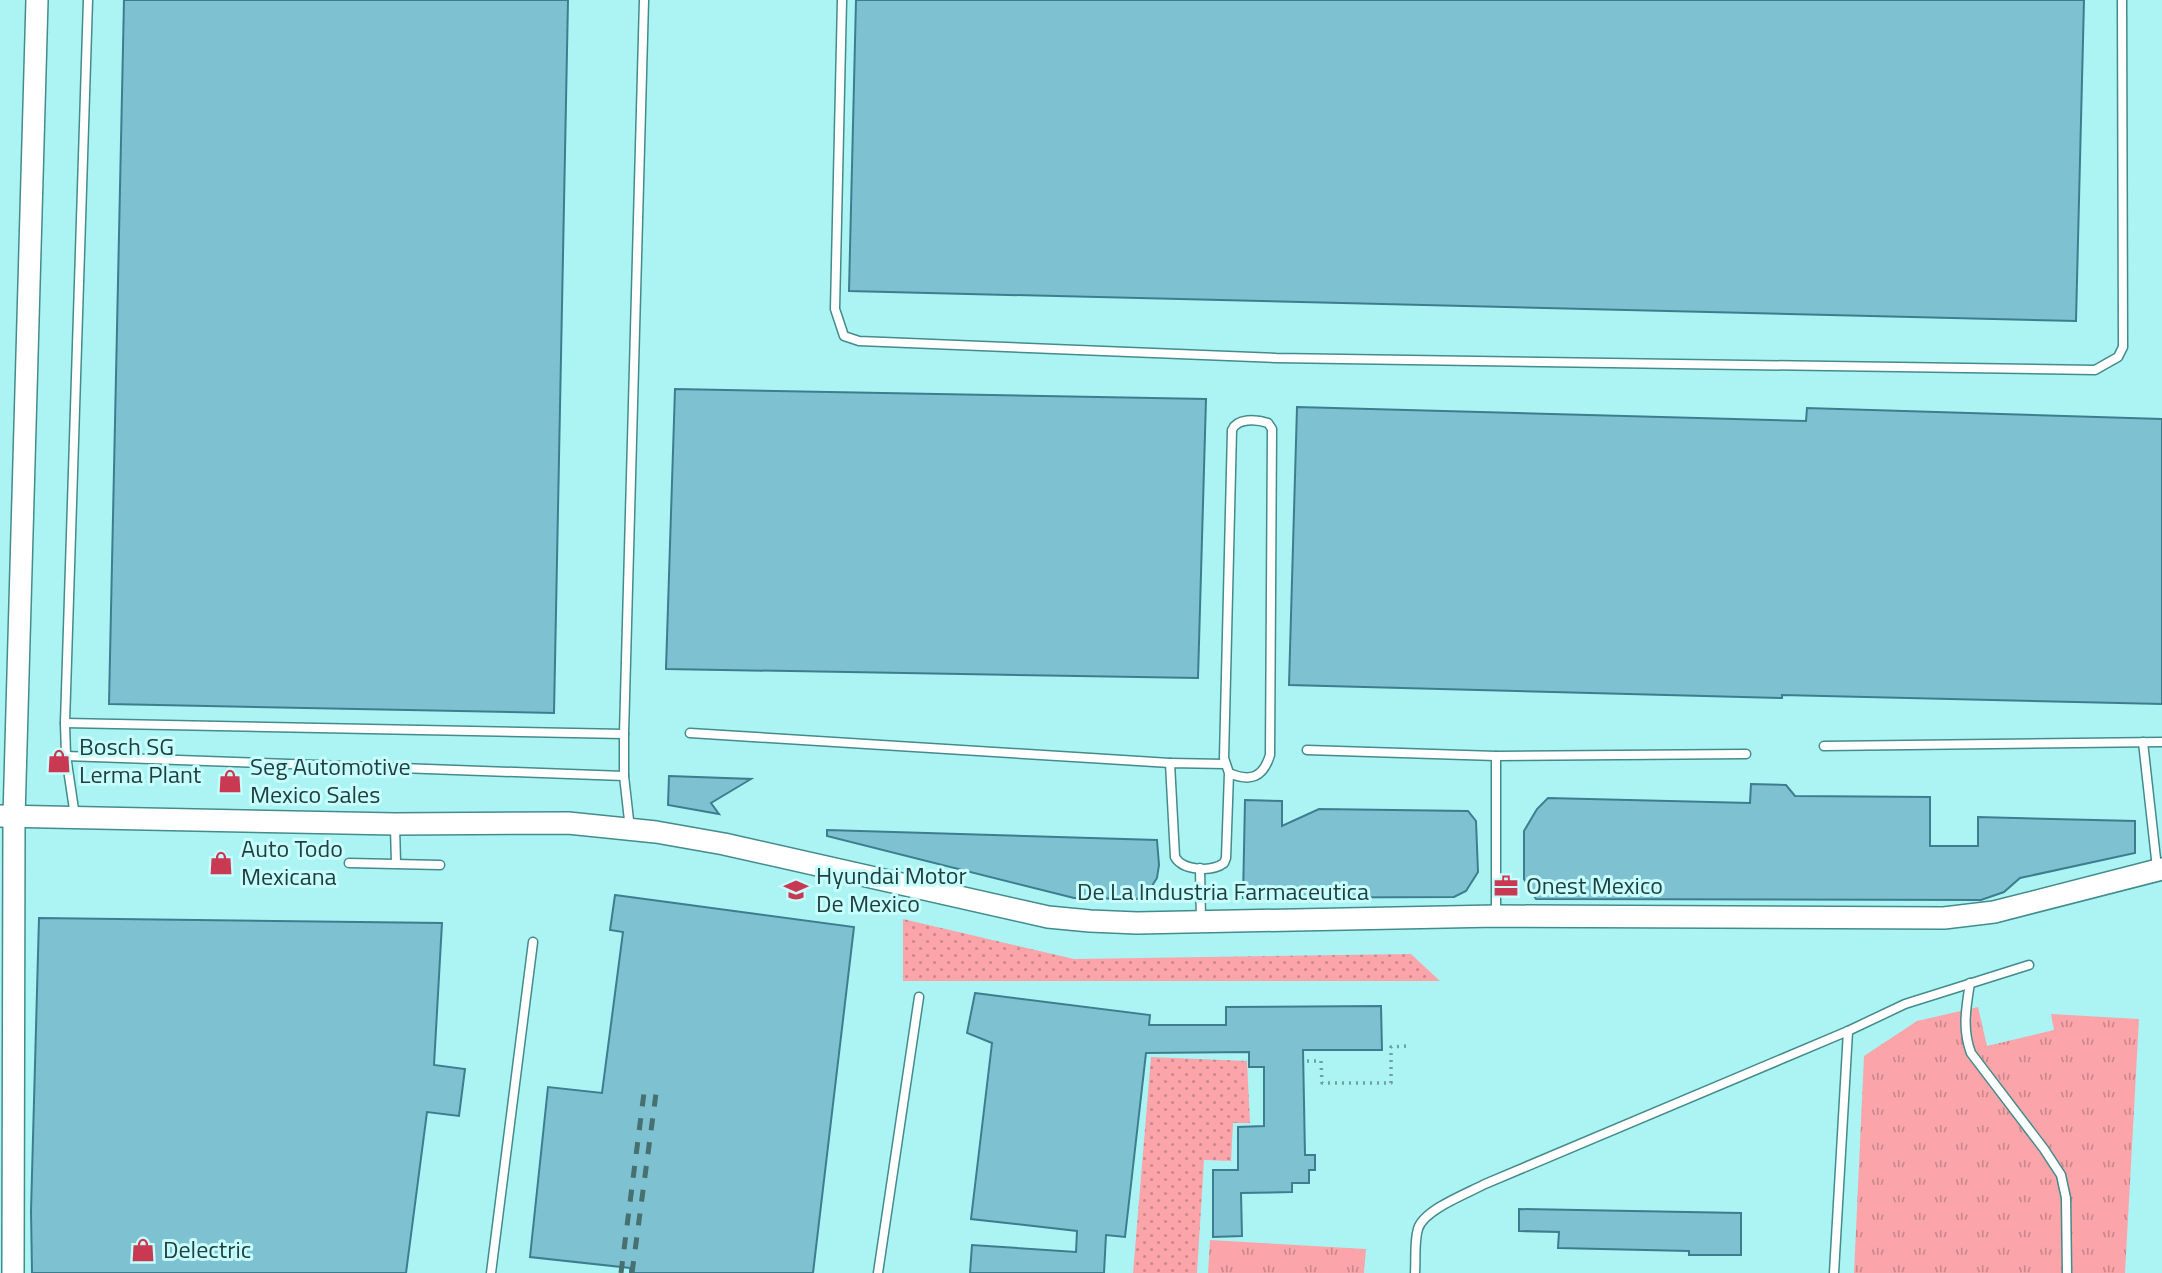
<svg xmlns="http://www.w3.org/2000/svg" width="2162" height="1273" font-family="'Titillium Web',sans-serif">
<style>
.park{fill:url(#park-tufts)}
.garden{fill:url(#garden-dots)}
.building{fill:#7ec1d1;stroke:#3c7e8e;stroke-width:2}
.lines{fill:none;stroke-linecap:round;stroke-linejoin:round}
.lane-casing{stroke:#448b8b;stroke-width:11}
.secondary-casing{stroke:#448b8b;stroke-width:24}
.path{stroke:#6da1a1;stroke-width:3.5;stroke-dasharray:2 5;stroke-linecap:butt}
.lane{stroke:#fff;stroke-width:8}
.secondary{stroke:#fff;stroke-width:21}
.rail{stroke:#477070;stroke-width:5;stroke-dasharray:12 12;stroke-linecap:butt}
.labels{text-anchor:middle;stroke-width:6;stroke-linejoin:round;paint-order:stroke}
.poi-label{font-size:24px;fill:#223f3f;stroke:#c6fffe;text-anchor:start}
.street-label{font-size:24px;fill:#223f3f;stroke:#c6fffe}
</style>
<defs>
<pattern id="park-tufts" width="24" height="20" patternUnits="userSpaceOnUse" patternTransform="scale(1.75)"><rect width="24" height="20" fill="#fba5aa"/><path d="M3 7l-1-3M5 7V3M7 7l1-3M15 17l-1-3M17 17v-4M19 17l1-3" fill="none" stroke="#cb888c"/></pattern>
<pattern id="garden-dots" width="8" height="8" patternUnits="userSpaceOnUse" patternTransform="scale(1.75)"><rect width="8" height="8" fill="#fba5aa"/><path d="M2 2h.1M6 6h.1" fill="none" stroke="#cb888c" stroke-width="1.8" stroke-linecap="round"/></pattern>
</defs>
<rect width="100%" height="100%" fill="#acf4f4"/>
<g class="park">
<polygon points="1978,1007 1987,1046 2054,1030 2051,1014 2139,1019 2125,1273 1854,1273 1864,1056 1917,1021"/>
<polygon points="1210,1240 1366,1249 1364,1273 1208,1273"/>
</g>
<g class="garden">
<polygon points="903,919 1074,959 1411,954 1440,981 903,981"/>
<polygon points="1151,1057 1247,1061 1250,1123 1233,1123 1231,1161 1204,1160 1197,1273 1133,1273"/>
</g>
<g class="building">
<polygon points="124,0 568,0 554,713 109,704"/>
<polygon points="856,0 2084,0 2076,321 849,291"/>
<polygon points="675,389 1206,399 1198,678 666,669"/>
<polygon points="1297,407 1806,421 1807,408 2162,419 2162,704 1782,695 1782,698 1289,685"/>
<polygon points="669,776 751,779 711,803 719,814 668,805"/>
<polygon points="1751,784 1786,785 1795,796 1930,797 1930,846 1978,846 1978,817 2135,821 2135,853 2020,878 2004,892 1981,900 1536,899 1524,879 1524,831 1537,809 1548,798 1750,803"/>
<polygon points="1245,800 1282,801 1282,826 1319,809 1468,811 1476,821 1478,872 1466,891 1454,897 1243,898"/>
<polygon points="827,830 1157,840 1159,865 1157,878 1150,889 1137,899 1074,898 827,836"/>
<polygon points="615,895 854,927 813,1273 630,1273 630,1268 530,1257 548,1087 602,1093 623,932 610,930"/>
<polygon points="39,918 442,923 434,1065 465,1069 459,1116 427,1112 406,1273 32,1273 31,1211"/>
<polygon points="975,993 1150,1015 1149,1025 1226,1025 1226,1007 1381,1006 1382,1050 1303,1050 1305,1155 1315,1155 1315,1170 1309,1170 1309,1183 1292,1183 1292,1192 1241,1193 1242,1236 1213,1237 1213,1170 1238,1170 1238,1127 1264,1126 1264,1067 1249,1067 1249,1052 1146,1053 1125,1237 1106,1235 1104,1273 970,1273 972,1245 1076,1252 1077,1231 971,1219 992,1043 967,1033"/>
<polygon points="1519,1209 1741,1213 1741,1255 1689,1255 1689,1251 1558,1248 1559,1232 1519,1231"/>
</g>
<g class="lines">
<g class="lane-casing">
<g id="lane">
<polyline points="842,0 835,309 844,336 859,341 1276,358 2095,370 2118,357 2123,347 2122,0"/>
<polyline points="65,723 624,734"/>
<polyline points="690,733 1170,763"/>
<polyline points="2143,742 2157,868"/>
<polyline points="1824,746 2162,742"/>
<polyline points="1307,750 1496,756 1746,754"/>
<polyline points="66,756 624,776"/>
<polyline points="1496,756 1496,916"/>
<path d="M1225 764 1170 763 1175 857C1183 871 1212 872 1224 863L1226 858 1229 773 1224 758 1232 430C1237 418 1256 419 1268 423L1272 429 1270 755C1263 778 1250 782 1229 773"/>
<polyline points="75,816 66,756 65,723 88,0"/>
<polyline points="395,827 396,863"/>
<polyline points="630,829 624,776 624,734 644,0"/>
<polyline points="349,863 440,865"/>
<polyline points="1200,868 1201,921"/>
<path d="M1970 983C1966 1008 1962 1029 1971 1053L2044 1149 2061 1175 2066 1198 2067 1273"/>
<polyline points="491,1273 533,942"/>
<polyline points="878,1273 919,997"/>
<path d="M1415 1273C1416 1259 1414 1242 1418 1229 1423 1210 1468 1193 1485 1184L1848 1031 1905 1004 2029 965"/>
<polyline points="1834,1273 1848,1031"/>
</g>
</g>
<g class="secondary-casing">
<g id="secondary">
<polyline points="0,816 395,824 568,823 656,832 724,844 1048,917 1090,921 1137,923 1496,916 1944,918 1994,912 2162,869"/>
<polyline points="13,1273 14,817 37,0"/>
</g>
</g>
<polyline class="path" points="1307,1061 1321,1061 1322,1083 1391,1083 1391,1047 1407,1046"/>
<use href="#lane" class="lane"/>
<use href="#secondary" class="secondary"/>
<g class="rail">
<polyline points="621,1273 645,1085"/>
<polyline points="632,1273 657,1086"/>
</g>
</g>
<defs>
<g id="shop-bare" transform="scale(1.89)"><path d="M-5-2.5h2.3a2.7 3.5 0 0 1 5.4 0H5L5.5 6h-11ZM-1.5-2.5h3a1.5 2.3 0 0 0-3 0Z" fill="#c93952" stroke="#c6fffe" stroke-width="2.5" paint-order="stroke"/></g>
<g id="office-bare" transform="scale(1.89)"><path d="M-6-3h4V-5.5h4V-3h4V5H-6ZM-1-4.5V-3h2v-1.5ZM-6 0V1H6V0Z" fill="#c93952" stroke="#c6fffe" stroke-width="2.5" paint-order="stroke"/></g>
<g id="university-bare" transform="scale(1.89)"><path d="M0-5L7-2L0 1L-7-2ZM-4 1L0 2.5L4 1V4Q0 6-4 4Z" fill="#c93952" stroke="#c6fffe" stroke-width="2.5" paint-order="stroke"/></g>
</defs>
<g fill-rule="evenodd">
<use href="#shop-bare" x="59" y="761"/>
<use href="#shop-bare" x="230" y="781"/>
<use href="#shop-bare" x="221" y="863"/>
<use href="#office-bare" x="1506" y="886"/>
<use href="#university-bare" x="796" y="890"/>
<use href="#shop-bare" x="143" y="1250"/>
</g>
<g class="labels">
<g class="poi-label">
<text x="79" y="755">Bosch SG<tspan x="79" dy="28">Lerma Plant</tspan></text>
<text x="250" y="775">Seg Automotive<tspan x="250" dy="28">Mexico Sales</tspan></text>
<text x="241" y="857">Auto Todo<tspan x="241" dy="28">Mexicana</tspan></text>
<text x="816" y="884">Hyundai Motor<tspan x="816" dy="28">De Mexico</tspan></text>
<text x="1526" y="894">Onest Mexico</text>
<text x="163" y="1258">Delectric</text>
</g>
<g class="street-label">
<text x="1223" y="900">De La Industria Farmaceutica</text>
</g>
</g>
</svg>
